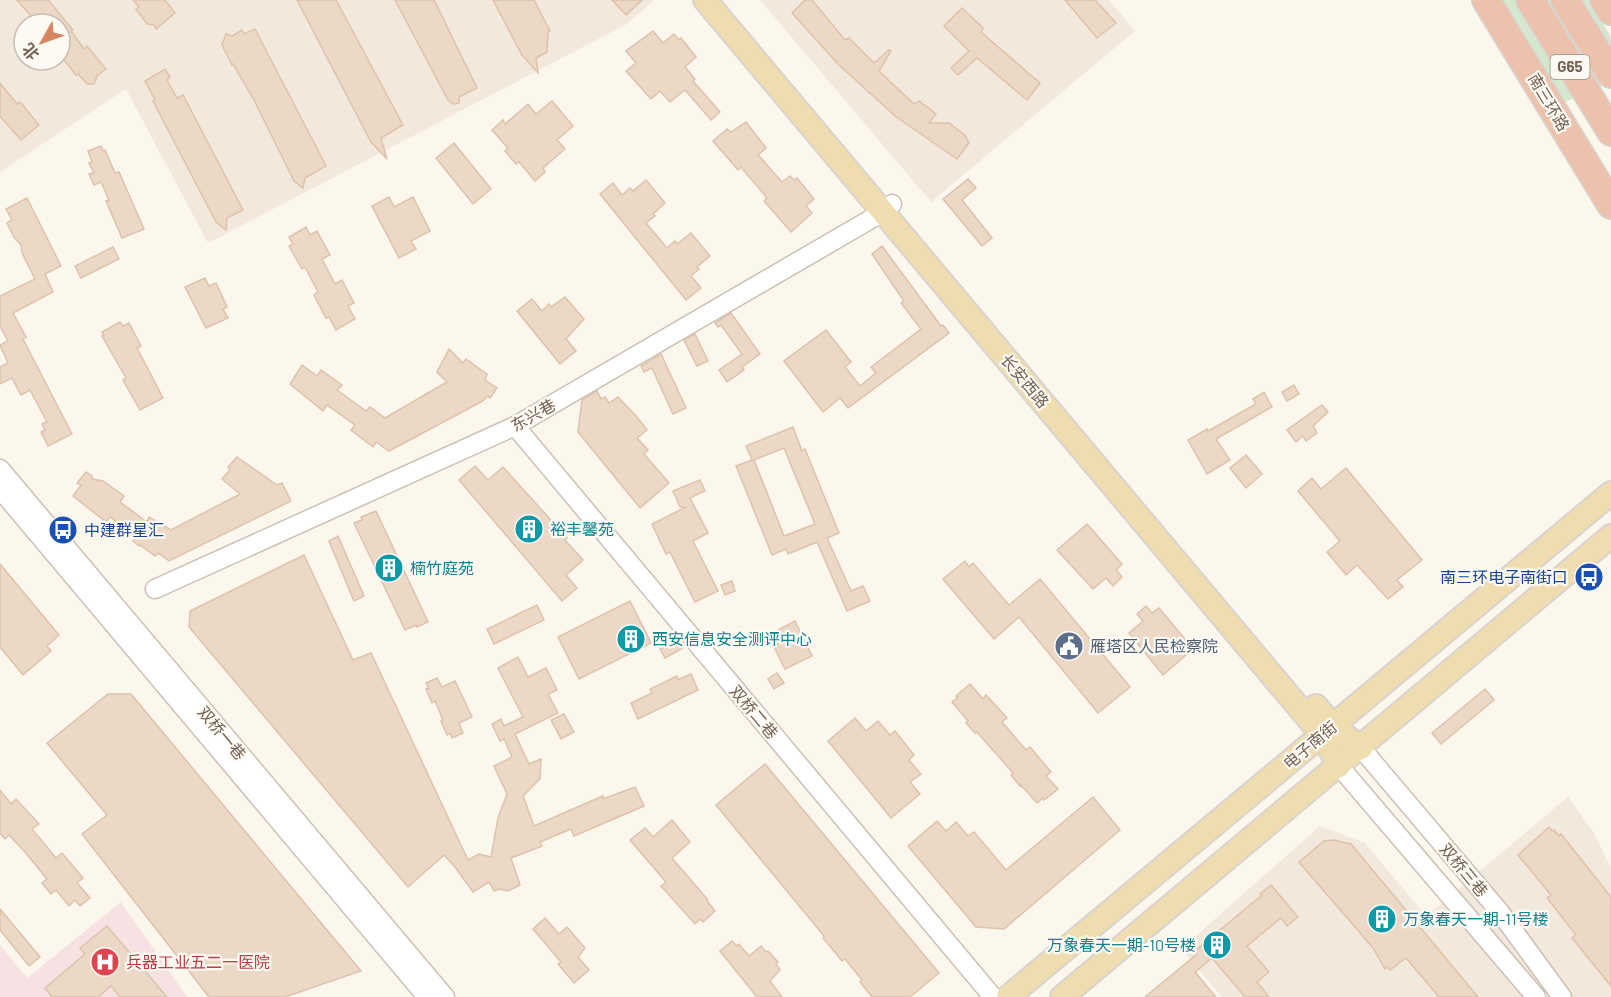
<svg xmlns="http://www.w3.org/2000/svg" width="1611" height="997" font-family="Barlow,'Noto Sans SC',sans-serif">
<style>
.residential{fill:#f2e9dc;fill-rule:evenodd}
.medical{fill:#f7e2e3}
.green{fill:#d5e8cd}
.building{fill:#ebd8c6;stroke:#dec2aa;stroke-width:1.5;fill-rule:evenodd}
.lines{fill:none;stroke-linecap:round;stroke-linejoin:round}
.minor-casing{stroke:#ccc0b4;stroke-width:21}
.major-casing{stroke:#d8d3cf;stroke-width:26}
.highway-casing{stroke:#d8d3cf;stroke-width:30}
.minor{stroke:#fff;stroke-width:18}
.major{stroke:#f0ddaf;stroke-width:22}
.highway{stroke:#edc2ac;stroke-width:27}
.labels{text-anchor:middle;stroke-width:4.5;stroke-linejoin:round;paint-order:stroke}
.shield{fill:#fdfaf4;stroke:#9d8f83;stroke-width:1.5}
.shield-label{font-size:15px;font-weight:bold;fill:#746152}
.street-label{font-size:16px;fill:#746152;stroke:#fdfaf4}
.culture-label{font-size:16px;fill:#0d838f;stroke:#fdfaf4;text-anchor:start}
.transit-label{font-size:16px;fill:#164399;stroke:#fdfaf4;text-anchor:start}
.service-label{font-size:16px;fill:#4e5e75;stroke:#fdfaf4;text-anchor:start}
.health-label{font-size:16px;fill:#be3a42;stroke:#fdfaf4;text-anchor:start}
</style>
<rect width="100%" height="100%" fill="#fbf7ed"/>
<g class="residential">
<path d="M0 0H654L627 24 208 243 126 89 0 172ZM24 24H60V60H24Z"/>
<polygon points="760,0 1109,0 1135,31 931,202"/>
<polygon points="1568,797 1594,833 1611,868 1611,997 1222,997 1181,949 1320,826 1365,843 1426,916"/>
</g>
<polygon class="medical" points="121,902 187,997 0,997 0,945 27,978"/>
<polygon class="green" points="1501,0 1589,0 1611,37 1611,78 1601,86 1563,103"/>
<g class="building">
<polygon points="17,0 48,0 73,30 71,31 84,49 87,46 106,69 97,76 94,84 87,84 78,74 76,75 60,55 60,24 35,24 29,17 31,16"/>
<polygon points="133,0 165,0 175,13 156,29 154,25 147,24 136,9 139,7"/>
<polygon points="297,0 336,0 403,125 381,138 387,159 371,142"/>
<polygon points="395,0 434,0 477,88 459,97 459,103 453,104 448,100"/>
<polygon points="493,0 534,0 550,31 548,32 547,52 536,58 538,73 522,55"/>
<polygon points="612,0 642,0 626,15"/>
<polygon points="805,0 812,0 845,40 849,38 874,63 889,50 891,51 879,71 914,104 919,101 936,114 929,123 949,123 965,135 969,143 957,159 895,116 838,64 792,13"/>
<polygon points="1065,0 1095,0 1116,23 1097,38"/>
<polygon points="962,8 983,28 981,32 1040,83 1027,100 977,58 958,75 951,68 969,51 944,26"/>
<polygon points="255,29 326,166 305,178 303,188 294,181 254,100 233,64 232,65 222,45 226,34 232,36 242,30 244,34"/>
<polygon points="653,31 663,43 674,34 679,40 681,38 696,57 685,67 695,79 693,81 720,112 711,120 685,90 670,102 660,91 651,99 626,71 636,63 626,51"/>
<polygon points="165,69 170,77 167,80 177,98 183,95 243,210 227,218 226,230 216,222 153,101 155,100 145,81"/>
<polygon points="0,83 17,104 20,102 39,125 21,140 0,116"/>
<polygon points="552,101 573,126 557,140 565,149 543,168 545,172 535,181 519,162 516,164 505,151 508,148 492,130 503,120 505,124 528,104 536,114"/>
<polygon points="746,122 766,148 758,155 782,182 790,176 794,180 797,178 814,199 806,206 812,213 791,232 764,201 767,198 741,167 738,170 713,141 727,129 731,132"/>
<polygon points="454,143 491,189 473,204 436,158"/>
<polygon points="101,146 103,151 105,150 115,173 119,172 144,229 122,238 106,201 109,200 101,182 94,185 89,174 94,173 89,163 92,162 88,151"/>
<polygon points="968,179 976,188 962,200 992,238 982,246 943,199"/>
<polygon points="646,180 665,203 653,214 655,216 646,223 667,248 675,241 677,244 691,233 710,256 697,267 699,269 691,276 701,288 686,300 600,194 613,183 622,195 630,188 633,191"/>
<polygon points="389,197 394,207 413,197 430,231 411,241 416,249 399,258 372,206"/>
<polygon points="27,198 61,266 45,274 53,292 13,313 26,337 23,339 72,434 48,446 41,432 45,430 42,424 47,422 30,390 21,395 12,378 0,384 0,367 8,363 0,345 8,341 0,326 0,296 35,279 22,253 21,245 14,237 7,223 12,220 6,209"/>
<polygon points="306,227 310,235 317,231 330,255 322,259 335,284 342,280 354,303 348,306 355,319 336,330 329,317 326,318 314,295 318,292 305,267 302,269 289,246 293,244 289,237"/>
<polygon points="882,246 941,326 943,325 949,333 848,408 840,398 823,412 784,361 826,330 851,362 845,367 860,386 876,373 871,367 921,329 901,303 904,301 872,254"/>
<polygon points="113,247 119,259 81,278 75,266"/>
<polygon points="205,278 209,286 216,283 227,307 223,309 228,318 206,328 185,287"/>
<polygon points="565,297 584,319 566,339 576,351 560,364 517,311 532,299 542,311 549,304 551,307"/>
<polygon points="731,313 760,354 742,367 744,370 727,382 719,370 742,354 721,325 718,327 715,323"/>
<polygon points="120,322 123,326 129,323 141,346 137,348 163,398 140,410 123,380 126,378 102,336 104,335 102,332"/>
<polygon points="695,334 708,361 697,366 684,340"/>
<polygon points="449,349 463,363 466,359 487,374 485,380 497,388 490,398 487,396 483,401 389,451 376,442 373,447 351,430 355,425 327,405 323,411 290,384 302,365 317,376 321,370 342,385 337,390 366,411 370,407 385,418 447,382 437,372"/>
<polygon points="661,354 686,408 673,414 652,368 644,372 641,366"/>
<polygon points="1294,385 1299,394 1287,401 1282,392"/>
<polygon points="597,391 601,399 605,397 609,403 618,397 636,416 647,430 637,438 648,450 644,454 669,483 640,508 578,432 582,400"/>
<polygon points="1264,392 1272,407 1216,439 1230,460 1207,474 1188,440 1207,429 1208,431 1256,404 1253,399"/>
<polygon points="1322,405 1328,412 1313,426 1317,433 1306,441 1303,436 1296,442 1287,430"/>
<path d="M793 427 802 451 805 449 839 533 827 538 851 591 863 586 870 601 847 611 817 542 788 554 786 549 772 555 736 466 752 460 746 446ZM784 448 815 524 784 536 754 460Z"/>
<polygon points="1246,455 1262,474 1246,488 1230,468"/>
<polygon points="237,457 277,485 282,483 291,501 169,561 158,553 155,556 140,545 139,546 133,541 134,535 110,517 106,522 73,496 81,485 77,483 86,472 92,476 92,479 103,481 124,496 120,502 147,522 149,517 171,530 240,494 222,479 230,470 228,467"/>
<polygon points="475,466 488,480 503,467 567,538 565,540 583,560 566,575 577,588 562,601 459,480"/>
<polygon points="1346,468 1422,560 1397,580 1403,587 1388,599 1357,565 1346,575 1327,552 1340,541 1298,491 1312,478 1321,489"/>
<polygon points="700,480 705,491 690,498 708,533 693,541 718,591 695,602 670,552 666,554 652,524 686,507 680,507 673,491"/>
<polygon points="376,511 428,622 417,627 416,625 405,630 354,523 362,520 361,517"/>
<polygon points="1087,524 1122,564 1116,570 1122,577 1113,586 1106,578 1093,589 1057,550"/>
<polygon points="338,536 364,596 354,601 329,541"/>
<polygon points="304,555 353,660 371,653 468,860 479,854 491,857 498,818 507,794 494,766 512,757 504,739 500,741 492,724 501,719 504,726 523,717 498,668 518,657 528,677 546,668 557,690 548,694 558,713 515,734 529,764 541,759 540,779 523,796 534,826 603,796 603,799 635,787 644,806 574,836 571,829 540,842 542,846 511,858 520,885 508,891 500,889 494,891 489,882 473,892 455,867 444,855 408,887 189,627 190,611"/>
<polygon points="965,561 969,567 973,563 1009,605 1040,579 1130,687 1098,713 1019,617 994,639 943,579"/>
<polygon points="0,564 59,635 47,646 51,651 23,675 0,647"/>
<polygon points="732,581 735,591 725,595 721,585"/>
<polygon points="630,601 651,643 579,679 558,637"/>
<polygon points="537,605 544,620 494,644 487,629"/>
<polygon points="1146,606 1152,613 1159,608 1193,649 1163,675 1129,633 1143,621 1137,614"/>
<polygon points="795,621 812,656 785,669 774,647 778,645 772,633"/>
<polygon points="678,639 683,648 665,658 660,649"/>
<polygon points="777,673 784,683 774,689 768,679"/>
<polygon points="691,674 698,690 638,719 631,703 652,693 650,689 677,676 678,680"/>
<polygon points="437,678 442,687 455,681 472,717 459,723 463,733 452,738 450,733 447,735 441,721 443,720 435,701 432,703 426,689 429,688 426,683"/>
<polygon points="970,684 983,699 986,695 1007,718 1002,722 1026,750 1030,747 1051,772 1046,776 1058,789 1044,800 1043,798 1037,803 1021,785 1020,786 1011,775 1013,773 977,732 975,733 966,723 968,721 952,702 958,697 956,696"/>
<polygon points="1485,689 1494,700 1441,744 1432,733"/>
<polygon points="108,694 131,694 361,971 285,997 209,997 82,834 107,815 47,743"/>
<polygon points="564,714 574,732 561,739 551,720"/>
<polygon points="855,718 866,731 878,721 890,735 895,731 914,755 909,760 921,774 910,782 920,794 891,818 828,741"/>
<polygon points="765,764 939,973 910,997 872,997 860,982 862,980 845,959 842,961 823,938 824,936 716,805"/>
<polygon points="0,790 11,804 16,799 39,824 32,829 56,858 62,853 83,878 77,883 90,898 80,906 75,900 69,906 56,890 51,894 42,883 47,879 24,851 9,835 5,839 0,833"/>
<polygon points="1093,797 1120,830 1004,929 976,927 908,846 937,821 946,831 956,822 968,836 974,832 1006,870"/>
<polygon points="672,820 690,842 672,858 708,900 707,901 715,911 703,922 700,919 695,924 661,886 666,882 630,840 645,828 653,837"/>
<polygon points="1549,827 1552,831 1554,830 1559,836 1561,834 1611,897 1611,986 1572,938 1576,935 1547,898 1551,895 1518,855"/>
<polygon points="1334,840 1351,844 1478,997 1439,997 1406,958 1390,970 1387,967 1385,969 1373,948 1299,862 1324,841"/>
<polygon points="1271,885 1298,917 1287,926 1281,918 1247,946 1269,972 1257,982 1269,997 1245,997 1212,958 1195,972 1216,997 1145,997 1197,954 1195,951 1262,895 1260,894"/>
<polygon points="0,909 40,957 29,966 0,930"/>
<polygon points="545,918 559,934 567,927 585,948 578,957 589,970 574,983 558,964 561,962 533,929"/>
<polygon points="107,926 167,997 120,997 111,986 98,997 52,997 45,988 85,954 80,948"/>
<polygon points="732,941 737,946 739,944 749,956 761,946 766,952 768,951 778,962 776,964 780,970 770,981 782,997 757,997 720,951"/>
</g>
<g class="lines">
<g class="minor-casing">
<g id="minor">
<polyline points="515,426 993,997"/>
<polyline points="0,469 445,997"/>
<polyline points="0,489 427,997"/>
<polyline points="155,589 515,426 883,212 892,204"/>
<polyline points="1361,748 1499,911 1562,997"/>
<polyline points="1339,766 1536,997"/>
</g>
</g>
<g class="major-casing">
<g id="major">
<polyline points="705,0 1322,735 1339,766"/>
<polyline points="1316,706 1333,726 1361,748"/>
<polyline points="1008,997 1611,493"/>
<polyline points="1062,997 1611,536"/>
</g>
</g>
<g class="highway-casing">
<g id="highway">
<polyline points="1486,0 1611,205"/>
<polyline points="1530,0 1611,132"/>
<polyline points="1565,0 1611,74"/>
<polyline points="1604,0 1611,11"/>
</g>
</g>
<use href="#minor" class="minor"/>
<use href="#major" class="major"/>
<use href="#highway" class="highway"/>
</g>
<defs>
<g id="building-disc" transform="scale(1.5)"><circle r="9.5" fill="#0f9aa8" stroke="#fdfaf4"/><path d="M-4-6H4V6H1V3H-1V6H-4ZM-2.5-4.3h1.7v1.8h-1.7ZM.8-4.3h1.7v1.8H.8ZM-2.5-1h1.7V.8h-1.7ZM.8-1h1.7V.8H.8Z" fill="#fff"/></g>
<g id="bus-disc" transform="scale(1.5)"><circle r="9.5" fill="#1a4fb4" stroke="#fdfaf4"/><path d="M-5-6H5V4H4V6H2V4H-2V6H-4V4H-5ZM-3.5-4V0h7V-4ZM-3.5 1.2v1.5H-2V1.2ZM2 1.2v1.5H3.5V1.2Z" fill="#fff"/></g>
<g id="civic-disc" transform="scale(1.5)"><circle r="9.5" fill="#5c6f8a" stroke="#fdfaf4"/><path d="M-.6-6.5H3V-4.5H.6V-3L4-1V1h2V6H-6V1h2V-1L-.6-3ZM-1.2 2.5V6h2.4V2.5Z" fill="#fff"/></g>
<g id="hospital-disc" transform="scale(1.5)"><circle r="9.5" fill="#e0444e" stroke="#fdfaf4"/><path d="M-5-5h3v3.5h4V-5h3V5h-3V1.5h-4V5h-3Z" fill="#fff"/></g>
</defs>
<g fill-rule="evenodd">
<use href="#building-disc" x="529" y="529"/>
<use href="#bus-disc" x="63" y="530"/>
<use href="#building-disc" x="389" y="568"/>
<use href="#bus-disc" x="1589" y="577"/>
<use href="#building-disc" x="631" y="639"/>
<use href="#civic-disc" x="1069" y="646"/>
<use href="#building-disc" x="1382" y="919"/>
<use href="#building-disc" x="1217" y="945"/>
<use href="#hospital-disc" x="105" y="962"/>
</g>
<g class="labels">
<rect class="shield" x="1550.5" y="55" width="39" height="24" rx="4.5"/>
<g class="shield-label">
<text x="1570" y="72">G65</text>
</g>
<g class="street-label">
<text transform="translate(1549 102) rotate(59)" y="6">南三环路</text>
<text transform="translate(1025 381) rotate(50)" y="6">长安西路</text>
<text transform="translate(533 415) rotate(-29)" y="6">东兴巷</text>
<text transform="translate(754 712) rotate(50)" y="6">双桥二巷</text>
<text transform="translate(222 733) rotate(50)" y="6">双桥一巷</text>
<text transform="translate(1310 745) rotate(-40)" y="6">电子南街</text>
<text transform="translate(1464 870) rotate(50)" y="6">双桥三巷</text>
</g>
<g class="culture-label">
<text x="550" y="535">裕丰馨苑</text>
<text x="410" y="574">楠竹庭苑</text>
<text x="652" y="645">西安信息安全测评中心</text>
<text x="1403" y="925">万象春天一期-11号楼</text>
<text x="1196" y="951" text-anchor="end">万象春天一期-10号楼</text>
</g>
<g class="transit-label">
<text x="84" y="536">中建群星汇</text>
<text x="1568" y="583" text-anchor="end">南三环电子南街口</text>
</g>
<g class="service-label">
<text x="1090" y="652">雁塔区人民检察院</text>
</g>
<g class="health-label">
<text x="126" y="968">兵器工业五二一医院</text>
</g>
</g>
<g transform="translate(42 42) rotate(230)"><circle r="28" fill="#fdfaf4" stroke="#c6bdb3" stroke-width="1.5"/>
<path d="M0-4.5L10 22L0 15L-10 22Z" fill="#d58562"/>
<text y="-9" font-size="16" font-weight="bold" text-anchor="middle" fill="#746152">北</text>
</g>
</svg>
